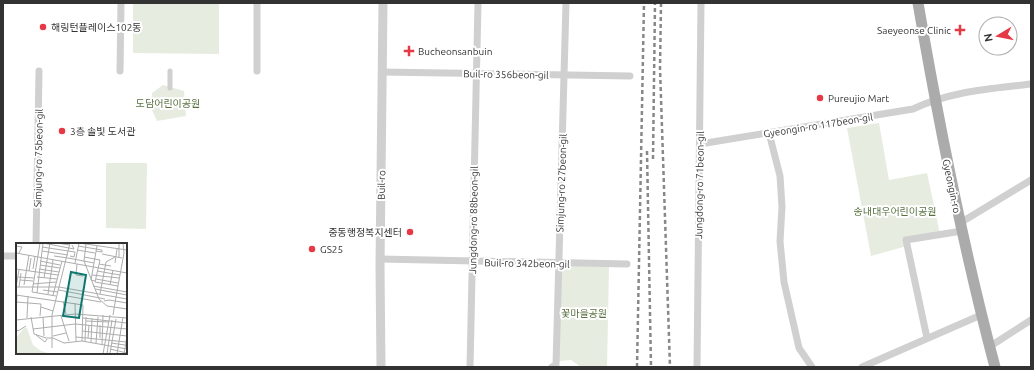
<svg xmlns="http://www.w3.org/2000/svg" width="1034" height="370" font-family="Ubuntu,'Noto Sans KR',sans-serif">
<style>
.park{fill:#e6ecdf}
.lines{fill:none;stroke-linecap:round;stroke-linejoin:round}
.pedestrian{stroke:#d0d0d0;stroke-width:5}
.minor{stroke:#d0d0d0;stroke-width:7}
.tertiary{stroke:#d0d0d0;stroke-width:9}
.primary{stroke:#ababab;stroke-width:11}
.rail{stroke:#888;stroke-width:2.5;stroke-dasharray:4 3;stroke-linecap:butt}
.poi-dot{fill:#e63946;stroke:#fff;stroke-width:1.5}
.labels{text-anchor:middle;stroke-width:4;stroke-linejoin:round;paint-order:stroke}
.poi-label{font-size:10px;fill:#333;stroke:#fff;text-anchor:start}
.street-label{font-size:10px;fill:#333;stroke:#fff}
.park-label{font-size:10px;fill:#56703f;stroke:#fff}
.inset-road{fill:none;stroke:#adadad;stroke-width:1}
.view{fill:#0f766e;fill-opacity:0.15;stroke:#0f766e;stroke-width:2}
.inset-edge{fill:none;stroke:#333;stroke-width:2}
</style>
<rect width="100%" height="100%" fill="#fff"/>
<g class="park">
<polygon points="133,3 219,3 219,54 133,53"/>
<polygon points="163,85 184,91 186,116 157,121 151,108 152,93"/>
<polygon points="879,123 889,180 927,173 940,234 906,240 907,246 871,256 847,128"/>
<polygon points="106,163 147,163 146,229 106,228"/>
<polygon points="561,265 609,267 607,367 581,367 571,360 559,361"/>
</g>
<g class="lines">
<polyline class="pedestrian" points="170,71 170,88"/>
<g class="minor">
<polyline points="120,71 121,3"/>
<polyline points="257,71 257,3"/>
<polyline points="382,72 630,76"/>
<polyline points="769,133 780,176 782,207 780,241 784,282 799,348 812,367"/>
<path d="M700 144 913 109C951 91 990 89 1031 84"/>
<polyline points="960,223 1031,180"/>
<polyline points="36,244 39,71"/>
<polyline points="3,256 17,256"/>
<polyline points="380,259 627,264"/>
<polyline points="927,338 906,240 962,231"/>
<polyline points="989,347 1031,320"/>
<polyline points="470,367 478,3"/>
<polyline points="552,367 556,365 566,3"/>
<polyline points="697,367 701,3"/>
<polyline points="862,367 981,315"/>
</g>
<polyline class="tertiary" points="381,367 380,266 383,3"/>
<path class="primary" d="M918 3C939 125 963 247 995 367"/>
<g class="rail">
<polyline points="661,3 660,68 670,367"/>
<polyline points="647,151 651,367"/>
<polyline points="653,159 655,3"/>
<polyline points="637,367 644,3"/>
</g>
</g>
<g class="poi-dot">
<circle cx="43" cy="27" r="4"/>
<path d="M958 24h4v4h4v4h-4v4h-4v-4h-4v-4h4z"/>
<path d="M407 45h4v4h4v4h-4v4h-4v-4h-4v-4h4z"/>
<circle cx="820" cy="98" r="4"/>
<circle cx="62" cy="131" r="4"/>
<circle cx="410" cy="232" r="4"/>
<circle cx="312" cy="249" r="4"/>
</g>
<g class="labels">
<g class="poi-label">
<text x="51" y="31">해링턴플레이스102동</text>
<text x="951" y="34" text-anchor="end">Saeyeonse Clinic</text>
<text x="418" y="55">Bucheonsanbuin</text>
<text x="828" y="102">Pureujio Mart</text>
<text x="70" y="135">3층 솔빛 도서관</text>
<text x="402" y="236" text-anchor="end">중동행정복지센터</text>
<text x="320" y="253">GS25</text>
</g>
<g class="street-label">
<text transform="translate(506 74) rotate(1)" y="4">Buil-ro 356beon-gil</text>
<text transform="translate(818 125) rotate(-9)" y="4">Gyeongin-ro 117beon-gil</text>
<text transform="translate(38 158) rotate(-89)" y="4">Simjung-ro 75beon-gil</text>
<text transform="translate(561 183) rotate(-88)" y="4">Simjung-ro 27beon-gil</text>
<text transform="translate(381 185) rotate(-89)" y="4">Buil-ro</text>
<text transform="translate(699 185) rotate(-89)" y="4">Jungdong-ro 71beon-gil</text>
<text transform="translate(952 186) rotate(78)" y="4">Gyeongin-ro</text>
<text transform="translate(473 220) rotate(-89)" y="4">Jungdong-ro 88beon-gil</text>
<text transform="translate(527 263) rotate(1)" y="4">Buil-ro 342beon-gil</text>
</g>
<g class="park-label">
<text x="168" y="107">도담어린이공원</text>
<text x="895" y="215">송내대우어린이공원</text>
<text x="584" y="317">꽃마을공원</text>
</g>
</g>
<g transform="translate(16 243)">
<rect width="111" height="111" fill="#fff"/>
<path d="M8 85H11L17 102 25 108 35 111H0V95Z" fill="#e6ecdf"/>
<path class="inset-road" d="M24 0 16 49 40 53M27 0 58 6 56 2M41 0 54 2M70 1 68 18 83 56 91 63 111 66M0 3 6 4 3 10M62 3 86 7V9L80 8M26 4 59 9 58 14 54 13M61 7 79 10M26 8 52 12M0 10 111 30M86 11 106 15M38 13 52 15M68 14 84 17 79 39M103 14V0M52 15 78 20M24 18 44 22M59 20 63 0 111 7M99 20 101 6M61 21 60 32 67 33M83 21 95 23M24 22 44 25M0 26 42 32M17 26 19 13M23 26 43 29M13 28 15 15M81 28 104 32M76 32 103 35M2 34 18 35M21 34 41 36M28 35 34 0M80 36 102 40M4 37 17 38M79 38 75 37 81 3M79 39 102 43M17 41 40 39M8 42 13 12M94 42 97 27M77 43 111 49M0 44H43L100 54 108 10 107 0M0 44 3 27M3 44 5 30M79 46 111 52M27 47 42 49M43 47 89 56M50 49 51 53 85 59M21 50 27 0M32 51 37 17M84 51 90 19 99 14M0 52 67 62 66 98M37 52 46 18M47 58 50 71M88 58 93 57 111 60M0 59 25 61 24 73M59 60 60 98M25 64 37 68M0 69 1 52M97 72 100 54 111 56M45 73 53 98M15 74 18 91 30 95H37L48 100 66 98 111 106M27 74 28 93M11 75 12 53M67 75 111 80M0 77 59 71 111 75M70 78 93 79M0 86 2 88 10 83M17 86 59 81 111 86M66 88 111 93M20 92 29 99 31 96M37 93 50 90M60 94 111 99M72 95 73 82M84 95V82M69 98 70 74M75 100 76 75M80 100 82 74M95 100 109 102M86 102 87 72M36 105V72L54 0M94 106 111 110M94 110 100 76M87 111 94 72M91 111 96 77M101 111 107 74M108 111 111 93"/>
<path class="view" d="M55 29 70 32 63 75 47 73Z"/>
<rect width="111" height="111" class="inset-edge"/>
</g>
<rect width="1034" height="370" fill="none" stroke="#333333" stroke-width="8"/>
<g transform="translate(998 36) rotate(260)"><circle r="19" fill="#ffffff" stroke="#adadad"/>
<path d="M0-3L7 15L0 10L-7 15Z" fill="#e63946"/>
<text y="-6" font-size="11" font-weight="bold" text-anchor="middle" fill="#333333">N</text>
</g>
</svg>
